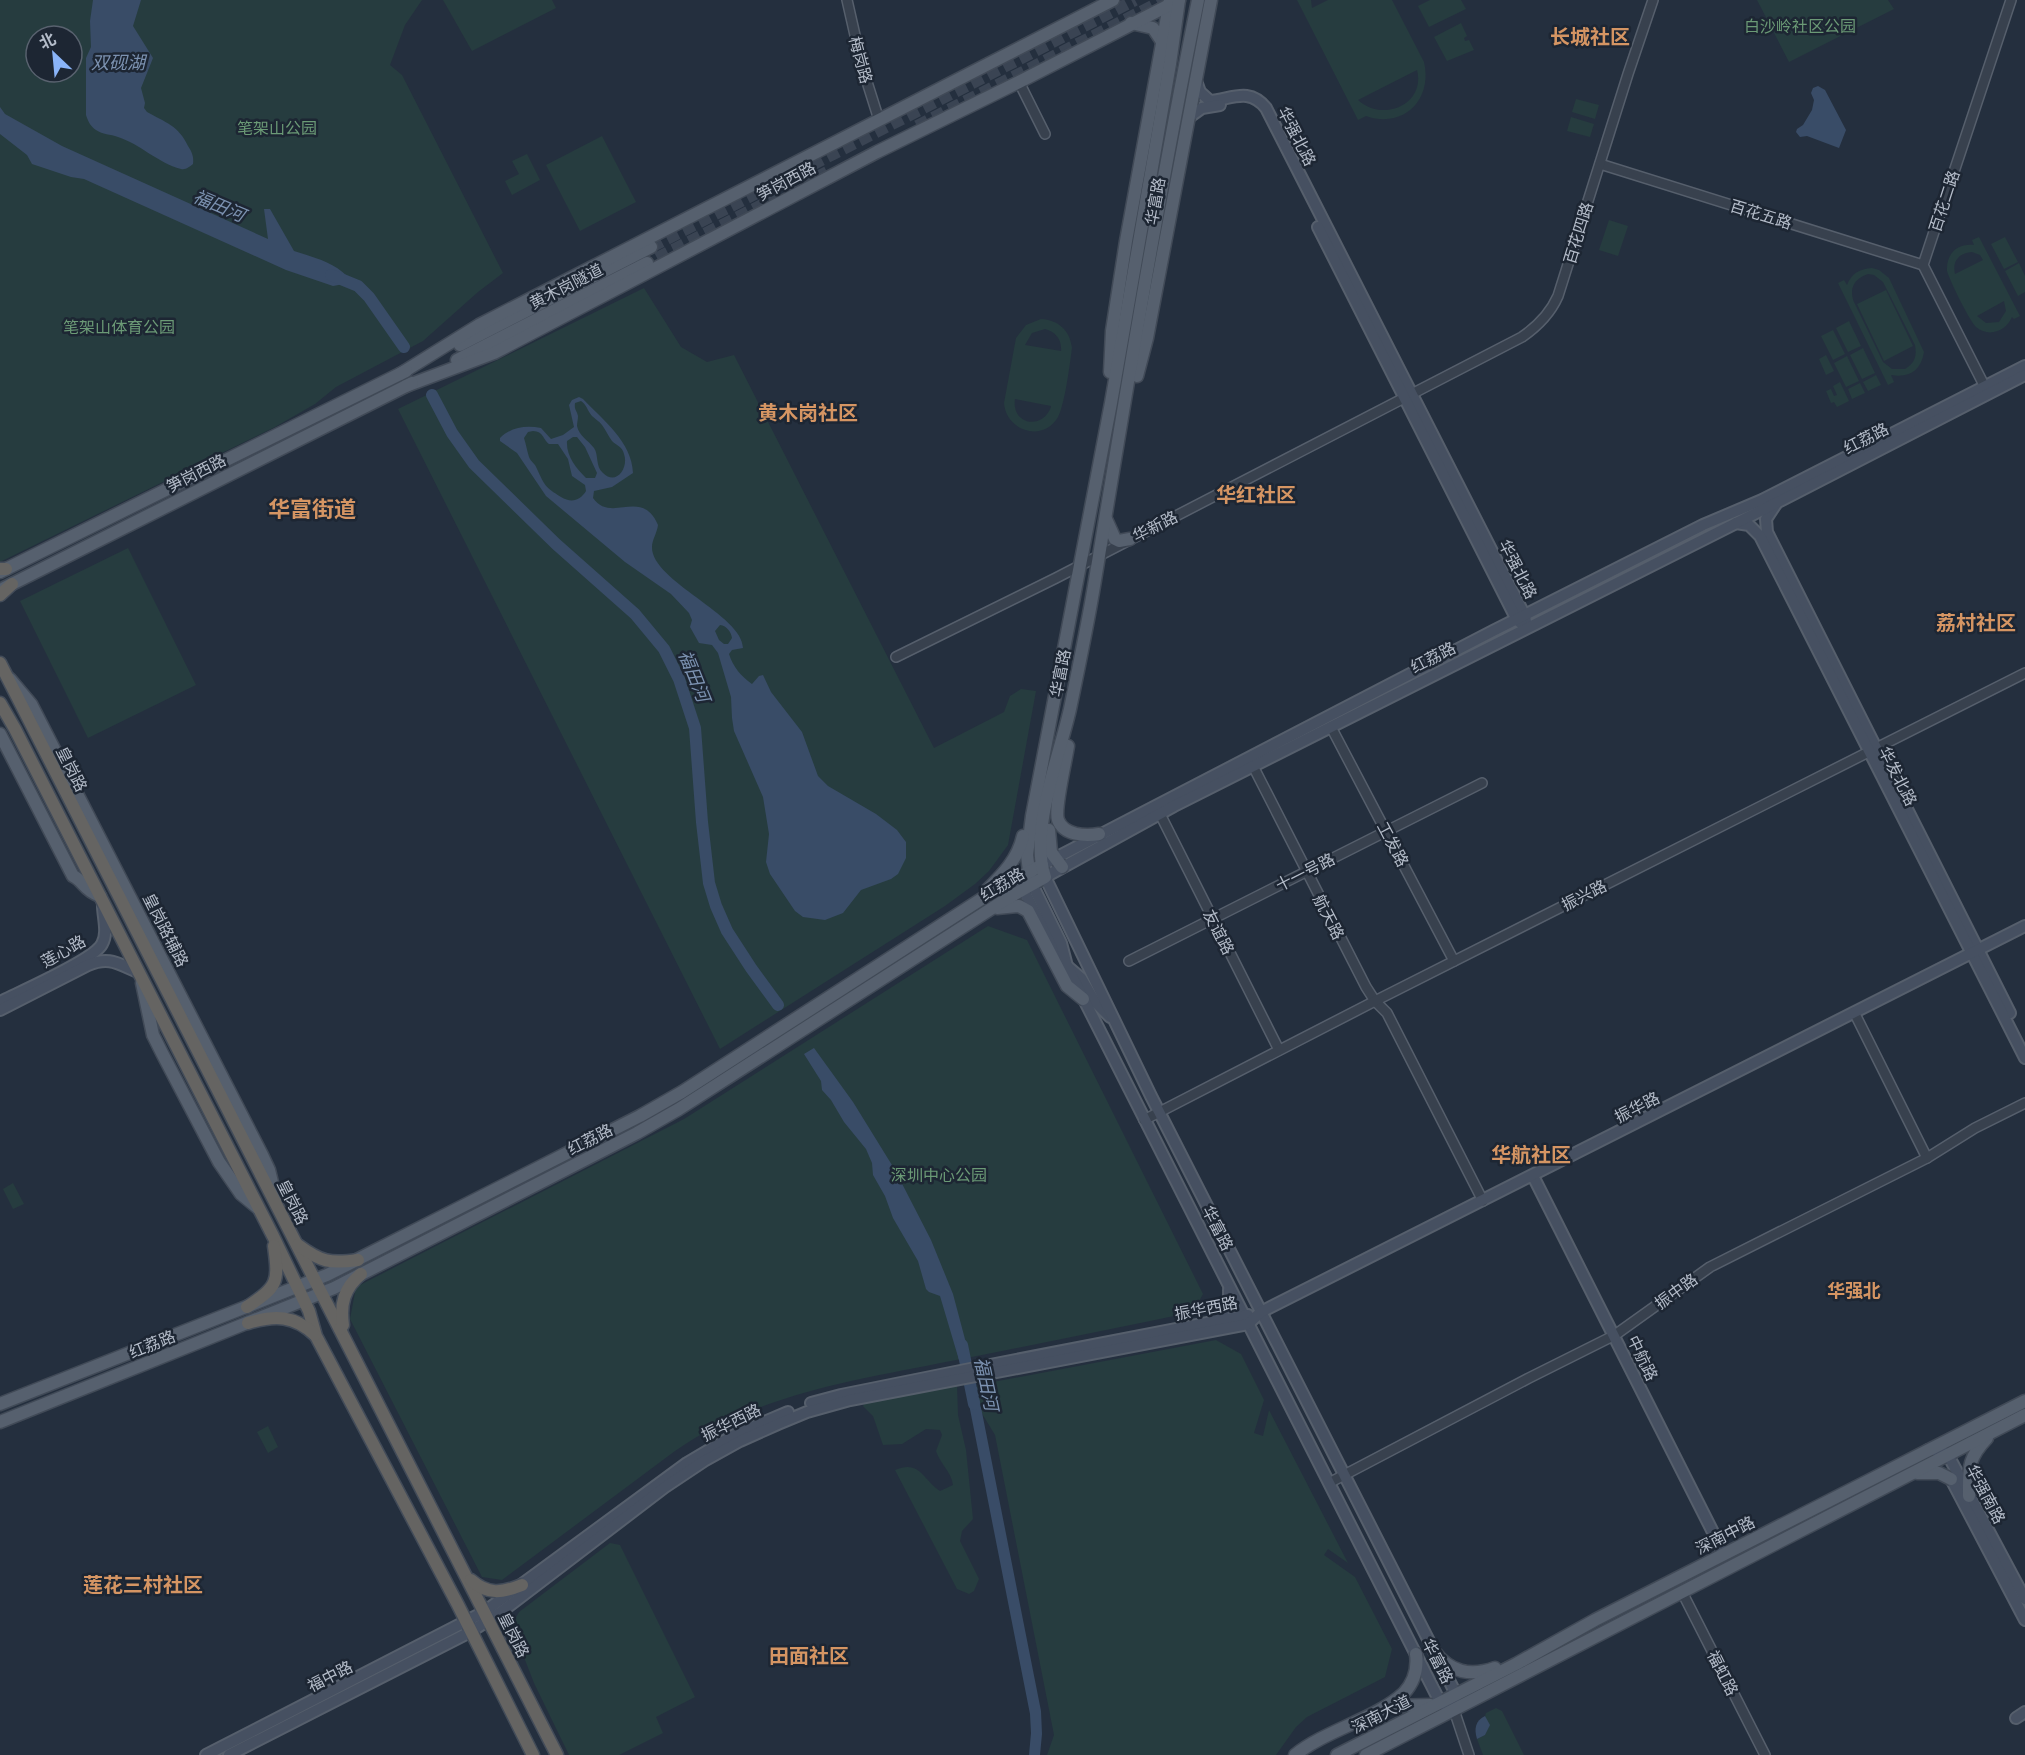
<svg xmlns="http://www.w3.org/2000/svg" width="2025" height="1755" font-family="Roboto,'Noto Sans SC',sans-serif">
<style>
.green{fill:#263c3f;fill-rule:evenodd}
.water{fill:#394c67;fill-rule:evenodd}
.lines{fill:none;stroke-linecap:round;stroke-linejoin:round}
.river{stroke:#394c67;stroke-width:12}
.primary-tunnel{stroke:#3a4453;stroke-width:12;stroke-dasharray:12 6;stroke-linecap:butt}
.tertiary-casing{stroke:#565f6c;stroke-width:12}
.secondary-casing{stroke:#565f6c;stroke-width:14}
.primary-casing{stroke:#414a57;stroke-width:15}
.trunk-casing{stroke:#434c59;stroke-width:15}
.tertiary{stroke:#38414e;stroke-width:9}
.secondary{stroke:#465061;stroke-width:10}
.primary{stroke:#56606e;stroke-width:12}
.trunk{stroke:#656462;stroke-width:12}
.labels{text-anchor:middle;stroke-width:5;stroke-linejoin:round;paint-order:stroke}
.park-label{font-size:16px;fill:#6b9a76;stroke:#1d2633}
.street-label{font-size:16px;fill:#b4bcc9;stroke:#1d2633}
.water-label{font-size:18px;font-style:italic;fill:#7c92b1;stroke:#1d2633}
.neighbourhood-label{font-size:18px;font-weight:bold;fill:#d59563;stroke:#1d2633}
.quarter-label{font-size:20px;font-weight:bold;fill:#d59563;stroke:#1d2633}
.district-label{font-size:22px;font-weight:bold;fill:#d59563;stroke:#1d2633}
</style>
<rect width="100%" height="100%" fill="#242f3e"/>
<g class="green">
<path d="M0 0H422L405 25 390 65 402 75 503 273 478 292 423 341 336 387 315 404 275 427 0 562ZM36 36H72V72H36Z"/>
<polygon points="443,0 552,0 556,8 472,51"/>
<path d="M1297 0H1311L1312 8 1328 0H1392L1424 62C1433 100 1403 129 1366 116L1358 120ZM1417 70C1426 104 1383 123 1358 100Z"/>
<polygon points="1430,0 1461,0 1466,9 1429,27 1418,6"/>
<polygon points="1757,0 1888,0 1894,9 1789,62"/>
<polygon points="1461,23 1467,36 1464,38 1465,41 1469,40 1474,50 1447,61 1434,37"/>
<polygon points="1576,99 1599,105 1595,119 1572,112"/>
<polygon points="1571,117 1594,124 1590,137 1567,131"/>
<polygon points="602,136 636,202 580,231 546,165"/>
<polygon points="527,154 540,180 512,195 505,181 519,174 512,161"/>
<polygon points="1609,220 1628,226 1618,256 1599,250"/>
<path d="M1979 237 2020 316 2014 319 2012 317C2006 331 1989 338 1976 327 1969 320 1950 281 1947 271 1946 254 1957 243 1974 245L1972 240ZM1972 252 1980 255 1983 260 1955 274C1952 261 1959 253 1972 252ZM2004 301 2006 311 1999 322 1986 323 1977 316Z"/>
<polygon points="2005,237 2018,262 2004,269 1991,244"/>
<polygon points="2019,263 2025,276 2025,292 2018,296 2005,271"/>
<path d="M1872 268 1879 270 1889 278 1924 352C1921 371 1909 378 1891 375L1894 382 1888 385 1838 283 1844 280 1847 285C1852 273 1859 269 1872 268ZM1868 274 1874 275 1883 282 1915 345C1917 356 1915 363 1905 369H1892L1883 362 1854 302C1849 288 1854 279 1868 274Z"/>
<polygon points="644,288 681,347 707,362 734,355 934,748 1004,712 1010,696 1021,689 1036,691 1008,845 989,871 975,884 945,906 720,1049 398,409"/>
<polygon points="1886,290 1913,346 1884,361 1857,304"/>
<path d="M1041 319C1058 320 1070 330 1072 348 1070 363 1065 404 1058 417 1043 443 1006 431 1004 403L1016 338 1026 325ZM1045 329C1056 332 1062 340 1061 351L1025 345 1032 333ZM1015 399 1051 406V407C1042 431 1011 424 1015 399Z"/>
<polygon points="1849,321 1861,346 1848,352 1836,328"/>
<polygon points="1833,330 1845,354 1833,360 1821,336"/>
<polygon points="1863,348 1875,373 1862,379 1850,355"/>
<polygon points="1826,355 1834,371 1826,375 1819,359"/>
<polygon points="1847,356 1859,381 1846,387 1834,363"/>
<polygon points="1876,375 1881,385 1868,391 1863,382"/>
<polygon points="1840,382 1849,401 1837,407 1834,402 1831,403 1826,391 1831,389 1834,396 1837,395 1833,386"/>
<polygon points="1860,383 1865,393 1852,399 1848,389"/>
<polygon points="128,548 196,685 88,738 20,601"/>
<path d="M988 926 1027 940 1203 1294 1193 1312C1113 1329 1032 1345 951 1361 856 1380 757 1394 675 1451L502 1580 482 1577 350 1319 356 1287 684 1119Z"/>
<polygon points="13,1183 24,1204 13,1209 3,1189"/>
<polygon points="1216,1340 1241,1354 1264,1400 1254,1433 1263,1436 1269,1410 1348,1563 1328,1549 1324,1555 1355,1577 1392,1649 1385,1677 1307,1717 1296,1727 1276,1755 1047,1755 1054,1735 995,1435 981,1412 977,1385"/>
<path d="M957 1385 958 1415 966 1450 973 1519 962 1531 960 1541 979 1579 974 1591 969 1594 957 1589 895 1470C920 1459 923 1480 940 1491L953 1485C951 1471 940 1464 936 1451L942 1435 940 1430 926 1429 902 1444 883 1445 873 1416 863 1406 866 1401Z"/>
<polygon points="268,1426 278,1447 268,1453 257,1432"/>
<polygon points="610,1543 620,1545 695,1697 656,1717 663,1733 619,1755 569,1755 534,1683 513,1629 514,1621 519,1612"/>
<polygon points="1496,1708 1502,1711 1524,1755 1483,1755 1477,1739 1485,1735 1489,1726 1485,1716 1486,1713"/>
</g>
<g class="water">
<path d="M93 0H141L133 26 153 58 141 88 145 103 144 108 147 112C165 122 179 126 188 146 192 152 194 157 193 164 189 167 186 170 181 169 158 163 140 144 118 137 110 134 103 135 96 130 90 126 88 121 86 115V58L91 47 90 21Z"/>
<polygon points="1818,86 1825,90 1846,130 1839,148 1807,136 1800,137 1796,132 1797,129 1803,125 1812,110 1814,100 1811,93 1813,88"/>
<path d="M0 107 5 114 62 146 268 239 264 209H270L294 251C313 257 333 262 347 276L344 284 333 286 286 270 84 179 71 177 32 164 27 155 0 134Z"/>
<path d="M579 397 583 399C603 420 632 442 633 473L612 487 594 491 593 498C611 524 642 487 658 525 657 533 652 540 652 547 651 581 743 615 743 648L732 650 729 654C733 667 741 676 752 684L759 676 763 675 771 692 802 732 818 776 828 786 876 814 897 830 906 842V858L898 874 891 879 861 890 843 913 825 920 803 917 795 911 770 874 766 862 769 834 763 797 734 731 732 718 731 697 718 653 712 645 699 643 690 627 692 620 689 613 671 594 625 562 546 496 517 453 500 441V438C511 427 526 425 541 428L551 439 563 435 574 427 569 405 572 400ZM581 401C587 405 587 410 592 416 595 419 599 421 602 425 606 430 608 436 612 441 617 446 622 446 624 454 629 468 616 486 603 473 595 466 599 455 594 448 588 440 579 436 577 426 577 423 578 419 578 416 577 411 574 410 575 403ZM533 431C544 432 542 438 549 444H558L568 459 572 476 585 485 586 491C580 501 571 503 561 497 545 487 545 486 537 469 535 463 531 462 529 457 527 451 526 444 524 438L528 432ZM573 437H577L585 447 597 473 595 478H586C576 468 566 456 567 441ZM720 625C727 626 731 632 732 638L728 644H724L719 640 715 631Z"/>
<polygon points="814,1048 853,1102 895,1170 931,1240 953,1294 970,1358 959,1360 940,1296 929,1292 926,1289 918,1261 893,1218 885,1196 873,1175 872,1163 866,1149 844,1122 831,1100 822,1090 821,1081 804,1054"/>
<polygon points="977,1387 1041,1711 1042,1734 1040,1755 1029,1755 1031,1733 1030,1714 966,1389"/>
<path d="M1485 1716 1490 1725 1485 1735 1477 1739C1474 1729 1475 1721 1485 1716Z"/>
</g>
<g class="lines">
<g class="river">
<polyline points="331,275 358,286 369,297 404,347"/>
<polyline points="432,395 452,433 474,464 556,544 635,614 664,649 679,679 695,728 702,822 709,883 716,906 727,931 751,968 778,1005"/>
<polyline points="962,1345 974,1404"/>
</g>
<g class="primary-tunnel">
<polyline points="917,126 1164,0"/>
<polyline points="651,247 1135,0"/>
<polyline points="657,258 827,172"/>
</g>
<g class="tertiary-casing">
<g id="tertiary">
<polyline points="847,0 862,66 879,120"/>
<polyline points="1019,82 1045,134"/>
<polyline points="1600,164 1923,265"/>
<polyline points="1987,391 1923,265 2011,0"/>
<path d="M896 657 1056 578 1522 337C1538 326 1550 314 1558 296L1628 74 1653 0"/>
<polyline points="1331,727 1454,961"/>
<polyline points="1253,766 1366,987 1375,1001 1387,1013 1483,1201"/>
<polyline points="1160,814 1279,1050"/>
<polyline points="1129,961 1482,783"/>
<polyline points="1854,1012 1927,1158"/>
<polyline points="1144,1120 1375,1001 2025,673"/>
<polyline points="1329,1483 1529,1378 1615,1335 1710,1267 1927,1158 1975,1128 2025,1103"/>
<polyline points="1682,1592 1765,1755"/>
<polyline points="1454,1710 1469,1755"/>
</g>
</g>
<g class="secondary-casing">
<g id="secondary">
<path d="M1196 81 1200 92 1210 101C1232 99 1249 87 1266 108L1525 616 1526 622"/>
<polyline points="1188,118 1202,108 1220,105"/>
<polyline points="1318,227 1517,620 1522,624"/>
<polyline points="1776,504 1766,519 1767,532 2010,1013"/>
<polyline points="1736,523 1749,525 1760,536 2025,1058"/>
<polyline points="1042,865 1493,631 1703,525 1762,500 2025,366"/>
<polyline points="1020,883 1057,955 1067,966 1081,978 1095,1002 1110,1017"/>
<polyline points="1032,884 1061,943 1067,966 1440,1702 1448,1706"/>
<path d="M0 1002C20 992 94 960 102 944 109 932 102 915 103 902"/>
<path d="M0 1010 88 965C110 956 118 964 138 972"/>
<polyline points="1533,1176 1724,1554"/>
<path d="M1212 1321C1224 1314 1230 1304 1229 1290"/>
<polyline points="811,1403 841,1395 985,1366 1248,1315"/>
<polyline points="1928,1450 1940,1450 1948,1455 2025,1599"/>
<polyline points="1951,1479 2025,1620"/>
<polyline points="1455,1701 1456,1694 1151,1096 1045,877 1174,806 1782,500 2025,375"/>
<polyline points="2016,1718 2025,1712"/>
<polyline points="206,1755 484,1612 687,1463 736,1434 788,1412"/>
<polyline points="229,1755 470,1632 501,1612 665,1487 704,1461 740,1441 778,1424 807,1412 850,1400 1248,1324 1261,1312 2025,926"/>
</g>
</g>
<g class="primary-casing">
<g id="primary">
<polyline points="1131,23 1153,28 1163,43"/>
<polyline points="460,345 651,247"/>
<polyline points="457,360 647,263"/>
<polyline points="1110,372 1112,331 1126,241 1170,0"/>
<polyline points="400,374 479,325 1113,0"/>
<polyline points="1137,376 1147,338 1211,0"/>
<polyline points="406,386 494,353 877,152 1019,82 1179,0"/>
<polyline points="1106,519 1115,539 1119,541 1130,539"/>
<polyline points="0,572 406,371"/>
<polyline points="4,588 412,383"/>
<polyline points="10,679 31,704 262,1155 269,1170 276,1199"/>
<path d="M0 734 73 876C84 881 83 890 100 896"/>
<path d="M1068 746C1066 760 1054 809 1058 820 1064 836 1086 836 1099 834"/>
<polyline points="1049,830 1051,852 1062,867"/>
<polyline points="1030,879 1027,855 1032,816 1111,403 1170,64 1179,0"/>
<path d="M987 890C1003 874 1018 859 1023 836"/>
<polyline points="997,908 1019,906 1028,911 1067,986 1083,999"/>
<polyline points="142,983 153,1035 162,1053 219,1162 241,1194 258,1208"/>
<polyline points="0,1404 327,1275 640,1116 682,1092 997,889 1042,865"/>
<path d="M0 1422 334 1288 637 1133 679 1109 1008 898 1045 877C1029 832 1060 754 1070 709 1079 666 1088 623 1095 580 1127 386 1159 192 1198 0"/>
<polyline points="1917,1473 1939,1473 1951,1479"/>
<path d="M1969 1496C1969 1469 1967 1459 1987 1438"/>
<path d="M1434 1651C1450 1672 1470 1677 1495 1668"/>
<polyline points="1388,1706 1431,1705"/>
<path d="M1295 1755C1326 1730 1376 1719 1404 1693 1414 1682 1418 1669 1416 1654"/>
<polyline points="1337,1755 1516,1664 1595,1620 2025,1401"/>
<polyline points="1366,1755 2025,1415"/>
</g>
</g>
<g class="trunk-casing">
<g id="trunk">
<polyline points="0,569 6,569"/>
<polyline points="0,595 12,584"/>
<polyline points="0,663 557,1755"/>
<polyline points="0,703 15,729 273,1236 309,1311 316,1336 458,1605 533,1755"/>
<path d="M298 1245C321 1262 330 1264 358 1260"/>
<path d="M247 1307C278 1286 279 1283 274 1246"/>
<path d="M248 1323C275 1315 294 1315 315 1335"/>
<path d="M340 1329 343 1325C340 1304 344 1288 361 1274"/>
<path d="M471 1580C488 1595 502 1593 522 1585"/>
</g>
</g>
<use href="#tertiary" class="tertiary"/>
<use href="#secondary" class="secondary"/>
<use href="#primary" class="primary"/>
<use href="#trunk" class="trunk"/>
</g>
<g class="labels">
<g class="park-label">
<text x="1800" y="32">白沙岭社区公园</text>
<text x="277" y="134">笔架山公园</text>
<text x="119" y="333">笔架山体育公园</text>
<text x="939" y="1181">深圳中心公园</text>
</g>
<g class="street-label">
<text transform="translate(861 60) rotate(75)" y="6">梅岗路</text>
<text transform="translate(1297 136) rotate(63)" y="6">华强北路</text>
<text transform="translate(786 181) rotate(-28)" y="6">笋岗西路</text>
<text transform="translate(1155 201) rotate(-80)" y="6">华富路</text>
<text transform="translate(1944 201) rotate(-72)" y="6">百花二路</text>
<text transform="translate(1761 214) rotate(17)" y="6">百花五路</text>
<text transform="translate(1578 233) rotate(-73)" y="6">百花四路</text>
<text transform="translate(566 286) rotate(-27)" y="6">黄木岗隧道</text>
<text transform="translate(1866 438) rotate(-27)" y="6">红荔路</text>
<text transform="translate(196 473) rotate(-27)" y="6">笋岗西路</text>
<text transform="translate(1155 526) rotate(-27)" y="6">华新路</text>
<text transform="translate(1518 569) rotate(63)" y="6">华强北路</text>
<text transform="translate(1433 657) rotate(-27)" y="6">红荔路</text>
<text transform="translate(1060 673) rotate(-79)" y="6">华富路</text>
<text transform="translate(72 769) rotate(63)" y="6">皇岗路</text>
<text transform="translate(1898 776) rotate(63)" y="6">华发北路</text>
<text transform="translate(1393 844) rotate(62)" y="6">工发路</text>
<text transform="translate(1305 872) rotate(-27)" y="6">十一号路</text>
<text transform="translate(1002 884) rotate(-31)" y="6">红荔路</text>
<text transform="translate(1584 895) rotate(-27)" y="6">振兴路</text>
<text transform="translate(1329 917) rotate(63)" y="6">航天路</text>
<text transform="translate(166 930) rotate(63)" y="6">皇岗路辅路</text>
<text transform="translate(1219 932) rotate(63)" y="6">友谊路</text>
<text transform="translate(63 951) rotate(-29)" y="6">莲心路</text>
<text transform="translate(1637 1107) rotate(-27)" y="6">振华路</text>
<text transform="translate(590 1139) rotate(-27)" y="6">红荔路</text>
<text transform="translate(293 1202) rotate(63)" y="6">皇岗路</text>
<text transform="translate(1218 1228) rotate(63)" y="6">华富路</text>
<text transform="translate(1676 1291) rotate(-36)" y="6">振中路</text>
<text transform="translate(1206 1308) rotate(-11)" y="6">振华西路</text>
<text transform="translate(152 1344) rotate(-22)" y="6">红荔路</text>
<text transform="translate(1643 1358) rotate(64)" y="6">中航路</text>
<text transform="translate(731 1422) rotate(-26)" y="6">振华西路</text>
<text transform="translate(1986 1494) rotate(62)" y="6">华强南路</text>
<text transform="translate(1725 1535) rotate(-27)" y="6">深南中路</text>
<text transform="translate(514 1635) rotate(63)" y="6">皇岗路</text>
<text transform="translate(1438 1661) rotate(63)" y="6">华富路</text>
<text transform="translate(1723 1673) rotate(63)" y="6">福虹路</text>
<text transform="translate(330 1676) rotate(-27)" y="6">福中路</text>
<text transform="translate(1381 1714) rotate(-27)" y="6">深南大道</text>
</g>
<g class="water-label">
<text x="118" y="69">双砚湖</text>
<text transform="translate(219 206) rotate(23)" y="6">福田河</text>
<text transform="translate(694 676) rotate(68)" y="6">福田河</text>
<text transform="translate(986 1384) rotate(78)" y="6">福田河</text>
</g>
<g class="neighbourhood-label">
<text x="1854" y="1297">华强北</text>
</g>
<g class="quarter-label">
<text x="1590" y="44">长城社区</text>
<text x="808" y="420">黄木岗社区</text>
<text x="1256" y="502">华红社区</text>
<text x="1976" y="630">荔村社区</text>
<text x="1531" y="1162">华航社区</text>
<text x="143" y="1592">莲花三村社区</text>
<text x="809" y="1663">田面社区</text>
</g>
<g class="district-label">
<text x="312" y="517">华富街道</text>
</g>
</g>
<g transform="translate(54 54) rotate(334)"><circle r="28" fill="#1d2633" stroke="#59626f" stroke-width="1.5"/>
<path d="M0-4.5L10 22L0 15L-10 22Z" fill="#8ab4f8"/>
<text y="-9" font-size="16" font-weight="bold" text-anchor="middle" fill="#b4bcc9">北</text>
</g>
</svg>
